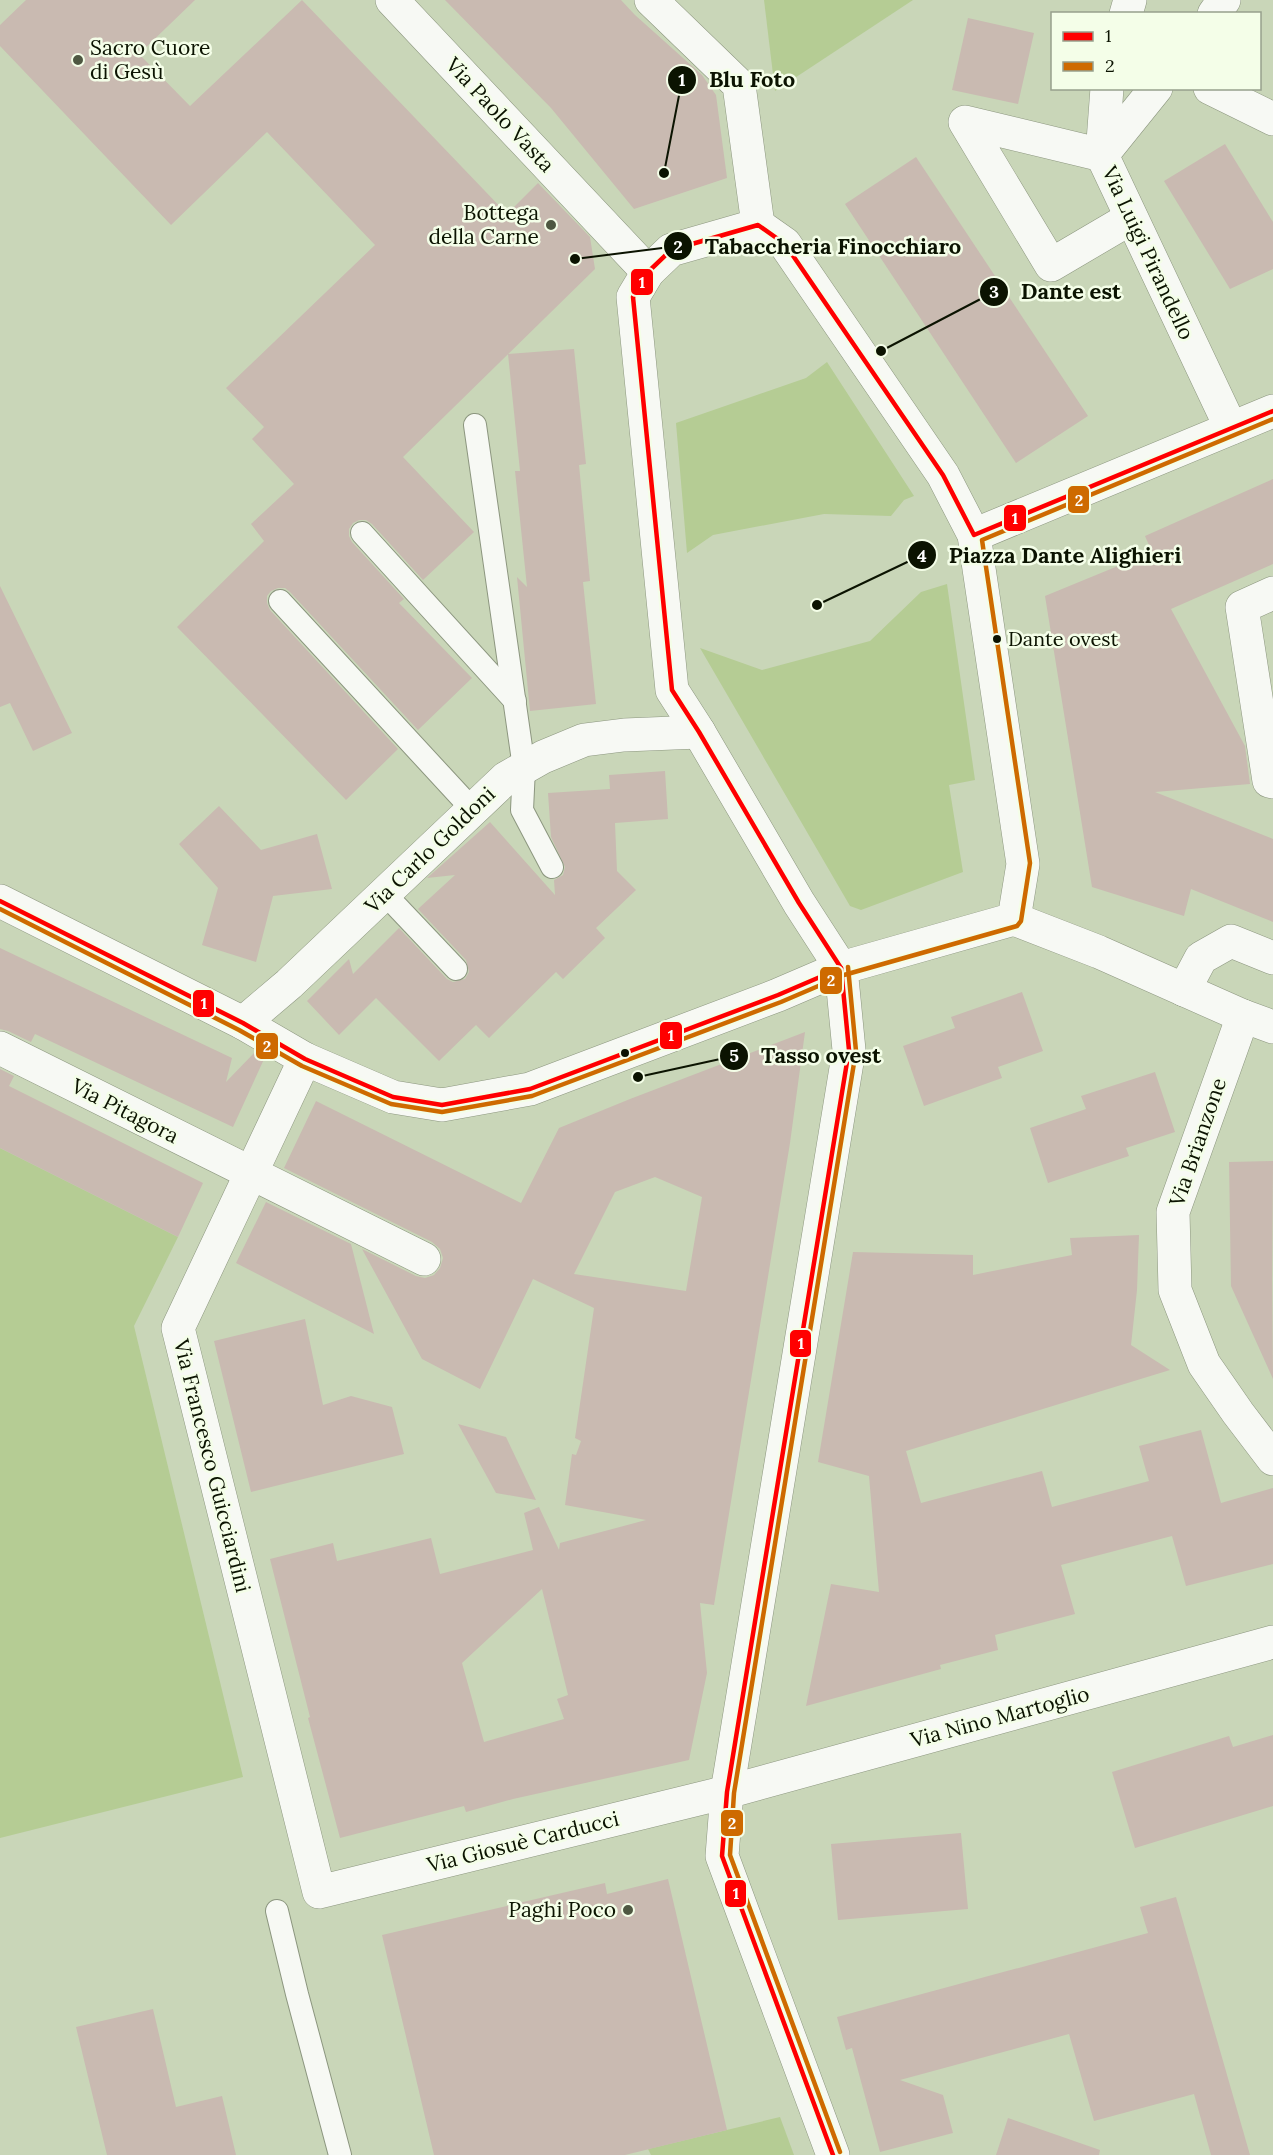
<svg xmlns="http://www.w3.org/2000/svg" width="1273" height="2155" font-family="Lora,serif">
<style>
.green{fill:#b5cc94}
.building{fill:#c9bab1;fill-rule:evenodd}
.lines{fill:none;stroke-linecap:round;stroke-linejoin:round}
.lane-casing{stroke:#8c967f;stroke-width:24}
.street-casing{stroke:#8c967f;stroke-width:34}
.lane{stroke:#f7f9f4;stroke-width:22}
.street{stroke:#f7f9f4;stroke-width:33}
.bus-1-casing{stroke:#f4fee8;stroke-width:9}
.bus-2-casing{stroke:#f4fee8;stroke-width:9}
.bus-1{stroke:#f00;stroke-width:4.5}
.bus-2{stroke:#ce6a00;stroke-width:4.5}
.poi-dot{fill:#4e5741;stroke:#f4fee8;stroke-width:2}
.bus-dot{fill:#0b1301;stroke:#f4fee8;stroke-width:2}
.labels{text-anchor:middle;stroke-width:5;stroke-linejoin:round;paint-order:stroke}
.bus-label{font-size:20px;fill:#0b1301;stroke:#f4fee8;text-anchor:start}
.poi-label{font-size:21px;fill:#0b1301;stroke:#f4fee8;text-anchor:end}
.street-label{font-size:21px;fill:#0b1301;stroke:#f4fee8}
.leader{fill:none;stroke:#0b1301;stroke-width:2}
.callout-dot{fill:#0b1301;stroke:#f4fee8;stroke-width:2}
.mark-label{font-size:18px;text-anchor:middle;font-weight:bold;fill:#fff}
.callout-label{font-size:22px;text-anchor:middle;font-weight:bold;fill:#0b1301;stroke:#f4fee8;stroke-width:5;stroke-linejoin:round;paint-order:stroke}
.line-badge{stroke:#f4fee8;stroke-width:2}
.badge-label{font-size:16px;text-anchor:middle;font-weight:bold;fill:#fff}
</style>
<rect width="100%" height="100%" fill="#c9d6b8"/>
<g class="green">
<polygon points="764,0 913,0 775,91"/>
<polygon points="827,362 914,496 904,500 891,516 824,514 713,535 687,553 676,423 806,378"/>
<polygon points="947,584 975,780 949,785 963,872 861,910 850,906 700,648 762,670 870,641 921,592"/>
<polygon points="0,1148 178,1237 134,1326 243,1777 0,1838"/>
<polygon points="780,2117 794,2155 651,2155 648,2149"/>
</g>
<g class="building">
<polygon points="26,0 195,0 139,54 190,106 302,0 507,214 538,183 590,237 595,269 403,457 474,532 423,580 372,524 366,520 359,520 353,523 349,529 349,536 352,542 404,599 399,603 472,678 418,730 290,592 285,588 278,588 271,591 267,596 267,603 270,610 398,749 346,800 177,627 264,541 251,524 294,484 252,439 264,427 226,388 375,245 267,132 171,225 0,46 0,25"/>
<polygon points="445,0 621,0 635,15 702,75 716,95 727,178 634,209 551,108"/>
<polygon points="968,18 1034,33 1018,104 952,90"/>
<polygon points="1225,144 1273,222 1273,269 1230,289 1164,181"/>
<polygon points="916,157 1088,416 1016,463 845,204"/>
<polygon points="574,349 586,464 579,465 590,581 583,582 596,704 530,711 517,577 527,587 515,471 520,471 508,354"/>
<polygon points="1273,479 1273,564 1171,609 1245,746 1250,784 1155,792 1273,839 1273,922 1191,889 1184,916 1092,887 1045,596 1152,552 1145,536"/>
<polygon points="0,586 72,733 33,751 10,703 0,707"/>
<polygon points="665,771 668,819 615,823 617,871 636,890 596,928 605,938 563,979 556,972 489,1038 476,1025 439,1061 376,998 339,1035 307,1001 349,959 353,974 399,928 447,979 453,982 465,979 469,972 466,960 418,909 455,875 427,878 490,822 555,895 554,880 563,875 565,867 551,837 548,793 610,789 609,775"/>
<polygon points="219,806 261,850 317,834 332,889 273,896 256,962 202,945 218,888 179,844"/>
<polygon points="0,948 232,1058 226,1082 255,1052 265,1057 233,1127 35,1034 31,1042 8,1031 0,1029"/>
<polygon points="1022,992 1043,1051 998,1067 1002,1078 924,1106 903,1046 955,1028 951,1017"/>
<path d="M805 1032 790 1143 714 1605 700 1603 707 1673 689 1760 513 1799 466 1812 464 1806 340 1838 308 1718 310 1717 270 1559 333 1543 337 1561 431 1538 440 1574 533 1550 524 1513 539 1507 559 1550 560 1543 646 1520 565 1505 572 1454 576 1455 581 1441 575 1438 594 1308 533 1279 480 1389 422 1359 362 1249 416 1276 425 1278 434 1275 440 1268 443 1258 440 1249 432 1242 284 1168 316 1101 521 1203 559 1128 630 1099ZM655 1177 702 1197 686 1291 574 1274 615 1192ZM542 1589 568 1695 557 1699 564 1719 484 1742 462 1663Z"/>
<polygon points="0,1069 14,1076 9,1086 203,1183 178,1237 0,1148"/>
<polygon points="1155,1072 1175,1132 1126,1148 1129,1156 1048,1183 1030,1128 1086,1109 1081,1096"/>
<polygon points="1273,1161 1272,1280 1273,1379 1231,1286 1229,1162"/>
<polygon points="266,1202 351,1244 374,1334 236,1263"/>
<polygon points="1139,1235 1137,1290 1131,1345 1170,1370 906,1451 921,1503 1042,1471 1052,1507 1149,1481 1139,1446 1201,1430 1221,1503 1273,1488 1273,1564 1186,1586 1172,1536 1061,1565 1075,1614 995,1635 998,1650 940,1665 941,1669 806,1706 831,1584 879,1592 869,1476 818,1462 853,1252 973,1255 973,1275 1072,1255 1070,1238"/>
<polygon points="305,1319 323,1405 351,1396 392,1407 404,1454 251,1492 214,1341"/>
<polygon points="458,1424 506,1437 536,1500 496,1493"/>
<polygon points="1273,1735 1273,1806 1135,1848 1112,1772 1229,1736 1233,1747"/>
<polygon points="961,1833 968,1909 838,1920 831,1844"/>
<polygon points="668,1879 727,2130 625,2155 434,2155 382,1935 605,1883 607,1894"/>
<polygon points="1176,1897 1250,2155 1211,2155 1194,2094 1094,2121 1069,2034 900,2080 943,2095 953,2133 880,2152 852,2048 846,2050 837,2017 1148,1933 1140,1907"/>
<polygon points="153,2009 176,2107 222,2096 236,2155 107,2155 76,2027"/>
<polygon points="1008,2118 1100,2150 1099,2155 996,2155"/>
</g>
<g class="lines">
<g class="lane-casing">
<g id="lane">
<polyline points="475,425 524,768 522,810 552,867"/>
<polyline points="362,533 515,701"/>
<polyline points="280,601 472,809"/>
<polyline points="384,893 456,969"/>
<polyline points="277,1911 297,1994 340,2155"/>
</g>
</g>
<g class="street-casing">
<g id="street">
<polyline points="392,0 648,272"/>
<polyline points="651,0 739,85 758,225"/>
<polyline points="1126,14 1130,0"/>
<polyline points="1214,14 1224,0"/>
<polyline points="1107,88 1102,155 965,122 1051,265 1131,218"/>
<polyline points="1156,88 1102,155 1231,428"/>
<polyline points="1210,88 1273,119"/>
<polyline points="974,535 1273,411"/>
<polyline points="1273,593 1242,607 1269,781 1273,782"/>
<polyline points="0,901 243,1023 305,1059 393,1097 442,1105 530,1089 778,995 841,968 1014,919 1023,864 974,535 943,475 785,244 758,225 671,250 648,272 633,297 672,690 699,732 799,903 841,968 849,1050 727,1792 722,1856 833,2155"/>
<polyline points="1014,919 1099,952 1243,1016 1273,1027"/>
<polyline points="1184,990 1201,958 1231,941 1273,958"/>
<polyline points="1243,1016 1173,1212 1175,1290 1204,1364 1238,1413 1273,1459"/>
<polyline points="243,1023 289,984 506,778 543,757 584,740 624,735 699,732"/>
<polyline points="0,1048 424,1259"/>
<polyline points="305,1059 178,1328 319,1892 727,1792 1273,1642"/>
</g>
</g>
<use href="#lane" class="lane"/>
<use href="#street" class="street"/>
<g class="bus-1-casing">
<g id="bus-1">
<polyline points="0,901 243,1023 305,1059 393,1097 442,1105 530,1089 778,995 841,968"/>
<polyline points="833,2155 722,1856 727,1792 849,1050 841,968 799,903 699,732 672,690 633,297 648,272 671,250 758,225 785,244 943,475 974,535 1273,411"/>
</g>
</g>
<g class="bus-2-casing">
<g id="bus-2">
<polyline points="0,909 239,1030 302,1066 391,1104 442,1112 532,1096 781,1002 844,975 1017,926 1021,921 1030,863 982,540 1273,419"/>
<polyline points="840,2152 730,1855 734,1793 856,1051 848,967"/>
</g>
</g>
<use href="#bus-1" class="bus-1"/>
<use href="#bus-2" class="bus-2"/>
</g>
<g class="poi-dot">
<circle cx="78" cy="60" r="6"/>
<circle cx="551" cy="225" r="6"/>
<circle cx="628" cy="1910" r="6"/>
</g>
<g class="bus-dot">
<circle cx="997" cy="639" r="5"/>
<circle cx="625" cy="1053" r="5"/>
</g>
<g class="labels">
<g class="bus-label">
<text x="1008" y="646">Dante ovest</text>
</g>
<g class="poi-label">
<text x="90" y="55" text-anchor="start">Sacro Cuore<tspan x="90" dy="24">di Gesù</tspan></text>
<text x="539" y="220">Bottega<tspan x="539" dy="24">della Carne</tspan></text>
<text x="616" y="1917">Paghi Poco</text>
</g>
<g class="street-label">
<text transform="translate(500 115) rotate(47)" y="7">Via Paolo Vasta</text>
<text transform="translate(1148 253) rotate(65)" y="7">Via Luigi Pirandello</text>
<text transform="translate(430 850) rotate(-44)" y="7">Via Carlo Goldoni</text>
<text transform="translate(125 1111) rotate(27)" y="7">Via Pitagora</text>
<text transform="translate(1198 1142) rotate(-71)" y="7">Via Brianzone</text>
<text transform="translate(212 1466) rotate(76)" y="7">Via Francesco Guicciardini</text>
<text transform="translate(1000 1717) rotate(-15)" y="7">Via Nino Martoglio</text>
<text transform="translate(523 1842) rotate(-14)" y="7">Via Giosuè Carducci</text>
</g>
</g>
<path class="leader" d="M664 173L682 80M575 259L678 246M881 351L994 292M817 605L922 555M638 1077L734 1056"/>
<g class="callout-dot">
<circle cx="664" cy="173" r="6"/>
<circle cx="575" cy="259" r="6"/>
<circle cx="881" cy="351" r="6"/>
<circle cx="817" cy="605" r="6"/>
<circle cx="638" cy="1077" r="6"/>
<circle cx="682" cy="80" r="15"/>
<circle cx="678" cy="246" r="15"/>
<circle cx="994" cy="292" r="15"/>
<circle cx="922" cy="555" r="15"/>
<circle cx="734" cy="1056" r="15"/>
</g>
<g class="mark-label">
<text x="682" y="86">1</text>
<text x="678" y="253">2</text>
<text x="994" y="298">3</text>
<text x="922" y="562">4</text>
<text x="734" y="1062">5</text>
</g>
<g class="callout-label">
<text x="752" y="87">Blu Foto</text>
<text x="833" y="254">Tabaccheria Finocchiaro</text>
<text x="1071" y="299">Dante est</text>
<text x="1065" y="563">Piazza Dante Alighieri</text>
<text x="821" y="1063">Tasso ovest</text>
</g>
<g class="line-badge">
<rect x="630" y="268" width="24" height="28" rx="6" fill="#f00"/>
<rect x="1067" y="485" width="23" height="29" rx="6" fill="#ce6a00"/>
<rect x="1003" y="504" width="24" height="28" rx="6" fill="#f00"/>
<rect x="819" y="966" width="24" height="29" rx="6" fill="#ce6a00"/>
<rect x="192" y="989" width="23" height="29" rx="6" fill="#f00"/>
<rect x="659" y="1021" width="24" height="29" rx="6" fill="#f00"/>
<rect x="255" y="1032" width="24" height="28" rx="6" fill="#ce6a00"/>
<rect x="789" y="1329" width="23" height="29" rx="6" fill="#f00"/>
<rect x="720" y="1809" width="24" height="28" rx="6" fill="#ce6a00"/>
<rect x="724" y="1879" width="23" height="29" rx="6" fill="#f00"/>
</g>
<g class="badge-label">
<text x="642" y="288">1</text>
<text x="1079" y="506">2</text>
<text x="1015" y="524">1</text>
<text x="831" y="986">2</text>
<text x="204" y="1009">1</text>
<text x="671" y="1041">1</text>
<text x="267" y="1052">2</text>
<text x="801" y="1349">1</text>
<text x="732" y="1829">2</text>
<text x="736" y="1899">1</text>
</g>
<rect x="1051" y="12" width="210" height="78" fill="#f4fee8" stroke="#97a08c" stroke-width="1.5"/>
<rect x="1063" y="32" width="30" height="9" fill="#ff0000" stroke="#97a08c" stroke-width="1.5"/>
<text x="1105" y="42" font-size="18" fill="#0b1301">1</text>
<rect x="1063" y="62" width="30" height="9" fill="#ce6a00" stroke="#97a08c" stroke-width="1.5"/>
<text x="1105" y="72" font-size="18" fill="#0b1301">2</text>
</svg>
